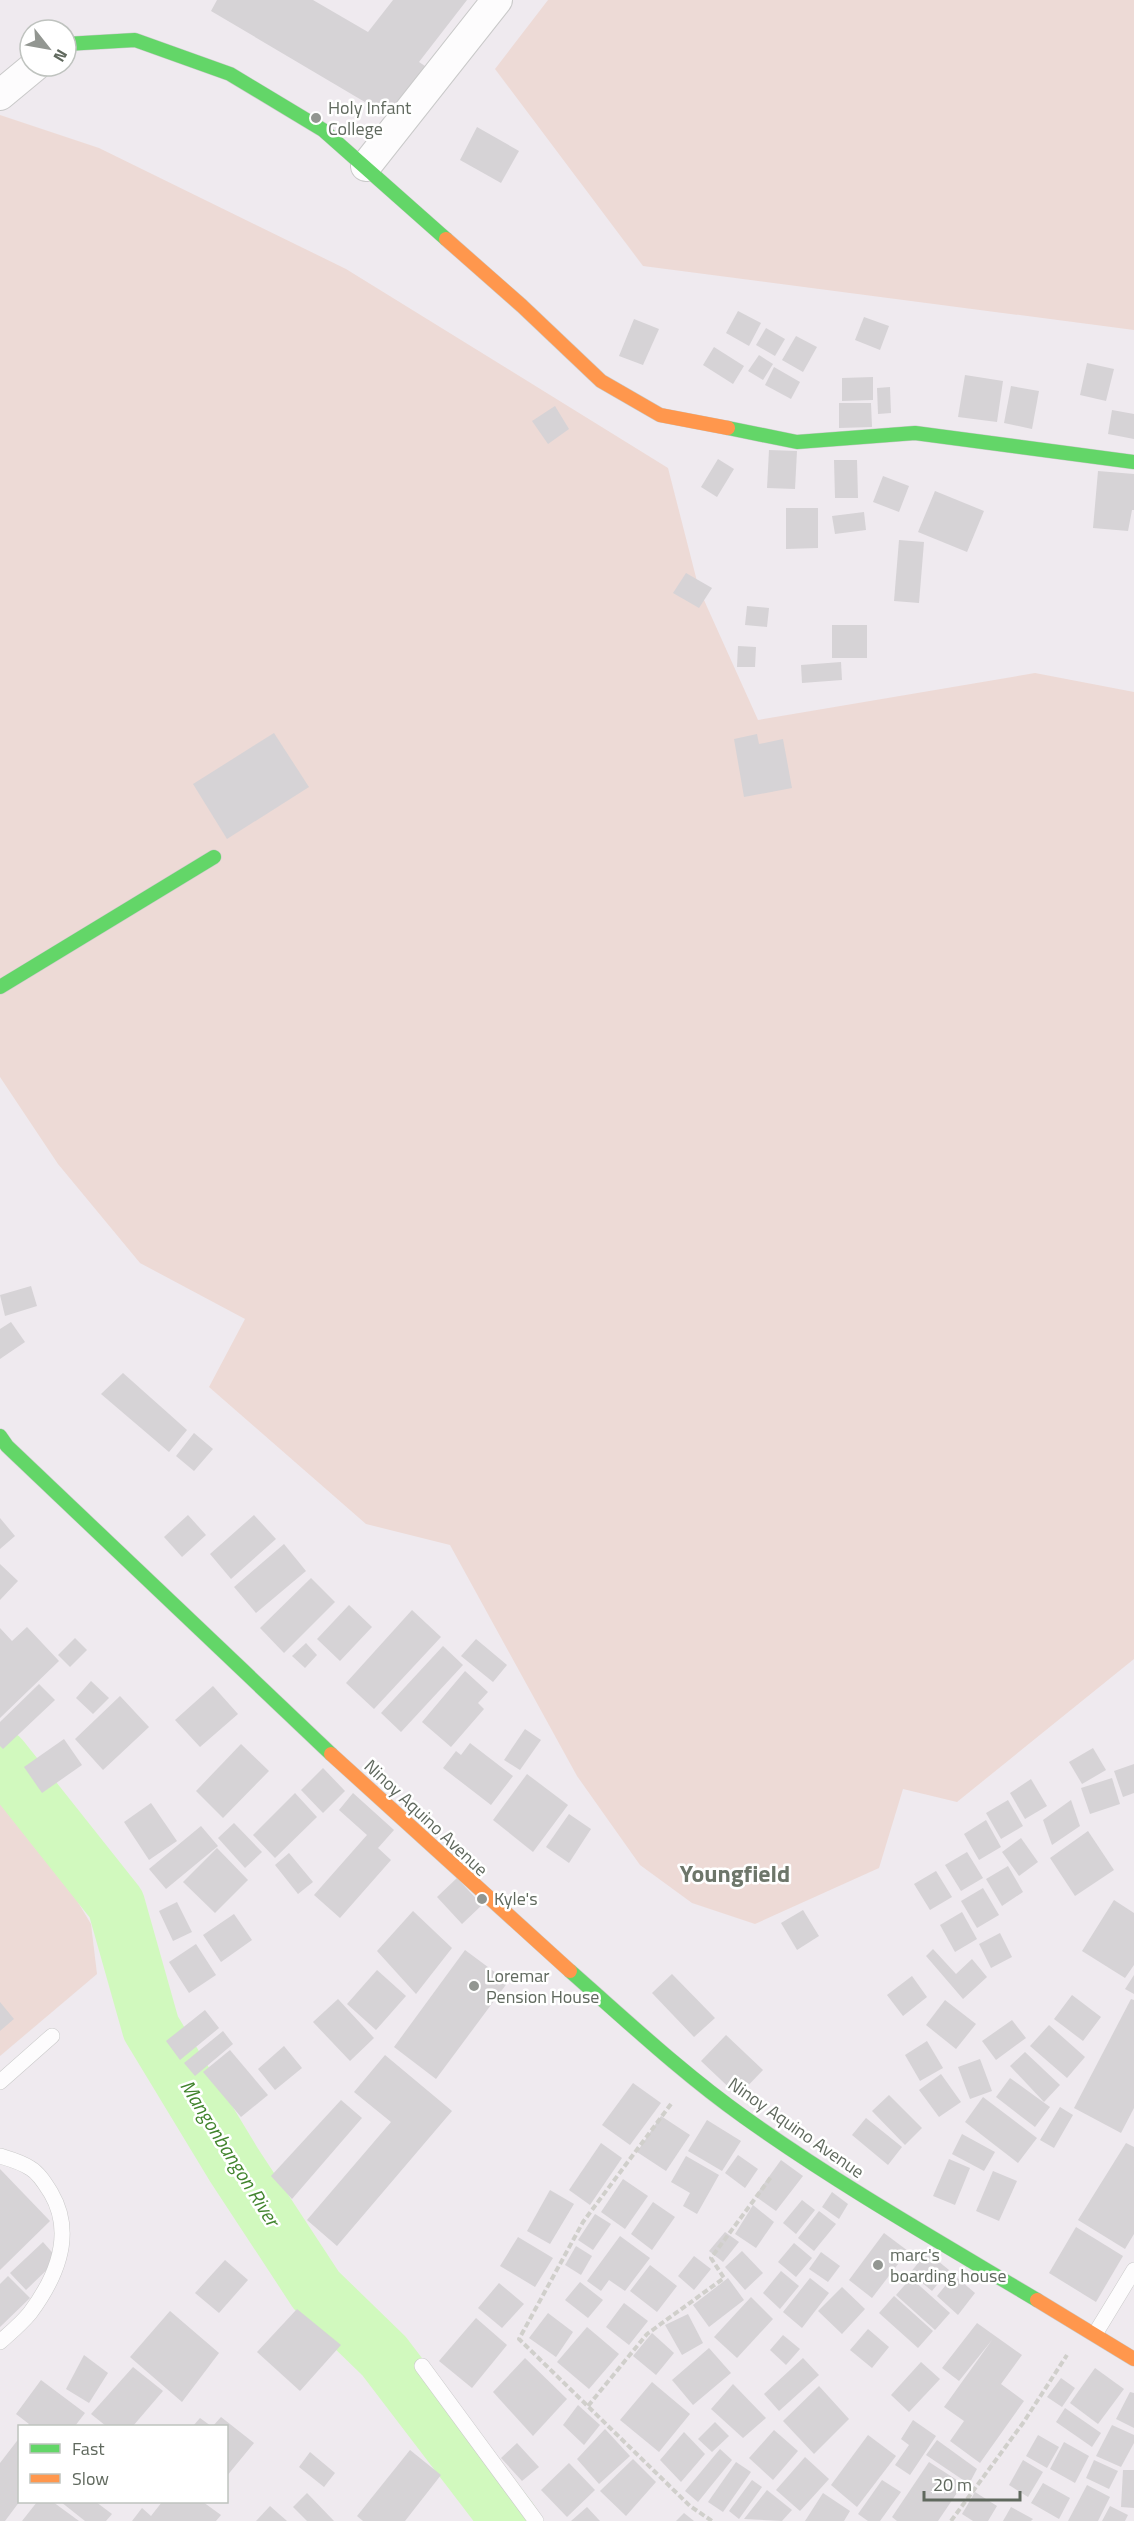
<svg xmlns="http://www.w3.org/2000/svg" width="1134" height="2521" font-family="'Titillium Web',sans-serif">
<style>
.green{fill:#eddad6}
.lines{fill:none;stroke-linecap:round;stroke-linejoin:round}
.river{stroke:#d1f9be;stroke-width:58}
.building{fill:#d6d3d6}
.lane-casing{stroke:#c9c9c9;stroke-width:16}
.street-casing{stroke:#c9c9c9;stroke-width:32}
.fast-casing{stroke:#c9cac9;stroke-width:15}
.slow-casing{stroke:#c9cac9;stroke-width:15}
.path{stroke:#d0cfcb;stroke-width:4;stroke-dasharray:6 3;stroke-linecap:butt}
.lane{stroke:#fdfcfd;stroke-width:15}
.street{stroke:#fdfcfd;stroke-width:30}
.fast{stroke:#63d668;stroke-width:14}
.slow{stroke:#ff974d;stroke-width:14}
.poi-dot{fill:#929691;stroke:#fff;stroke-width:2}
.labels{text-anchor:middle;stroke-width:5;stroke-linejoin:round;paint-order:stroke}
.poi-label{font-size:18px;fill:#60695e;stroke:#fff;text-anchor:start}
.street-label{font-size:18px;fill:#60695e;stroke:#fff}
.water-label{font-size:20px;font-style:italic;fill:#41842d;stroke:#fff}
.district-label{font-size:24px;font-weight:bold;fill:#6d766a;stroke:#fff}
</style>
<rect width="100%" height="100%" fill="#efeaef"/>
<g class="green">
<polygon points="548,0 1134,0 1134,330 643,266 495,69"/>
<polygon points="0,115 99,148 346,269 668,468 699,589 758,720 1035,673 1134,692 1134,1659 957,1802 903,1789 879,1868 755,1924 692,1903 640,1865 577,1776 450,1545 366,1524 209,1387 245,1319 140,1263 58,1164 0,1077"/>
<polygon points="0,1789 26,1816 91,1924 97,1974 0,2056"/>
</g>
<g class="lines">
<polyline class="river" points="0,1758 116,1904 151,2028 234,2165 316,2290 384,2356 510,2521"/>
</g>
<g class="building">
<polygon points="217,0 313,0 368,32 393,0 467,0 419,62 428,68 397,121 211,11"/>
<polygon points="477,127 519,151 501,183 460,160"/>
<polygon points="738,311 761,323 749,346 726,333"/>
<polygon points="864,317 889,326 880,350 855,340"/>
<polygon points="634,319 659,329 643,365 619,356"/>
<polygon points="766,328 785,339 775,356 756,345"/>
<polygon points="796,336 817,347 803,372 782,360"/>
<polygon points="714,347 744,366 733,384 703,365"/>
<polygon points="759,355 773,364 763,380 748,371"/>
<polygon points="1087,363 1114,369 1106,401 1080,395"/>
<polygon points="774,367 800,382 791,399 765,385"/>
<polygon points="965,375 1003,381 997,422 958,417"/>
<polygon points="873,377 873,400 842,401 842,378"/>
<polygon points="1011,386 1039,391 1032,429 1004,423"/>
<polygon points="890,387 891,413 878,414 877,388"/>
<polygon points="839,403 871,403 872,427 839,428"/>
<polygon points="555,406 569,429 548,444 532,421"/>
<polygon points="1112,410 1134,414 1134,439 1108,434"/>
<polygon points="769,450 797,451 795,489 767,488"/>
<polygon points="718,459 734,469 717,497 701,487"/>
<polygon points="834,460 857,460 858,498 835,498"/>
<polygon points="1098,471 1134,474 1134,510 1132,510 1128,531 1093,528"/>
<polygon points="883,476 909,486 899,512 873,502"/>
<polygon points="935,491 984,511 967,552 918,532"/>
<polygon points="786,508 818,508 818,548 786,549"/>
<polygon points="864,512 866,530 835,534 832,516"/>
<polygon points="899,540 924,542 919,603 894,601"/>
<polygon points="686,573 712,588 699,608 673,593"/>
<polygon points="747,606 769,608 767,627 745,625"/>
<rect x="832" y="625" width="35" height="33"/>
<polygon points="738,646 756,647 755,667 737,667"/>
<polygon points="841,662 842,680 802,683 801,665"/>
<polygon points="274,733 309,787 227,839 193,784"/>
<polygon points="757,734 759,744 783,739 792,788 744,797 734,739"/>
<polygon points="31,1286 37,1306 5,1316 0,1295"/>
<polygon points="11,1322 25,1342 0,1359 0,1329"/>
<polygon points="123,1373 187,1430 169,1452 101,1394"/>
<polygon points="194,1433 213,1449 194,1471 176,1456"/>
<polygon points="188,1515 206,1535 182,1557 164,1537"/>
<polygon points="254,1515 276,1539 231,1579 210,1554"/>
<polygon points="0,1518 15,1536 0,1549"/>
<polygon points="284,1544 306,1571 256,1613 234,1587"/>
<polygon points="0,1564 18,1581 0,1600"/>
<polygon points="311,1578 335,1602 284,1653 260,1628"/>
<polygon points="349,1605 372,1627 340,1661 317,1639"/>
<polygon points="412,1610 441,1637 374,1709 346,1683"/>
<polygon points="27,1627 59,1661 0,1718 0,1628 12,1641"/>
<polygon points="75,1638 87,1650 70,1667 58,1655"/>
<polygon points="476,1639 507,1665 493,1682 461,1656"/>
<polygon points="306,1643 317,1655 305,1668 292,1656"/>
<polygon points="443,1646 463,1665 401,1732 381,1713"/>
<polygon points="465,1671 488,1692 478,1703 484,1709 451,1747 422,1722"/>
<polygon points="91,1681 109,1698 93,1714 76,1698"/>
<polygon points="39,1684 55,1700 3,1749 0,1746 0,1722"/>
<polygon points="213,1686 238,1714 200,1747 175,1720"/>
<polygon points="120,1696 149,1727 103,1770 75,1739"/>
<polygon points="525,1729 541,1740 520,1770 504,1760"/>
<polygon points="64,1739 82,1765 42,1793 24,1767"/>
<polygon points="470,1743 513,1776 491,1805 443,1768 456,1751 461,1755"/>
<polygon points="241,1744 269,1771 223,1818 196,1791"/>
<polygon points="1093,1748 1106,1770 1082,1784 1069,1762"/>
<polygon points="1134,1764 1134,1793 1123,1797 1114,1771"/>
<polygon points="323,1768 345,1791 323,1813 301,1790"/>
<polygon points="527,1774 568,1805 533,1852 493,1820"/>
<polygon points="1112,1778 1120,1804 1090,1814 1081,1788"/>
<polygon points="1031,1779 1047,1806 1025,1819 1010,1793"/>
<polygon points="295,1793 317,1817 275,1858 253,1835"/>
<polygon points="353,1793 394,1830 378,1848 391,1860 340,1918 314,1895 367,1835 339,1810"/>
<polygon points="1008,1800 1023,1826 1001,1839 986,1813"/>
<polygon points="1071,1800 1080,1826 1052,1845 1043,1820"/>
<polygon points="151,1803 177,1841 149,1860 124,1822"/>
<polygon points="569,1814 591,1829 569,1863 546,1847"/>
<polygon points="986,1820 1001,1847 979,1860 964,1834"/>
<polygon points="234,1823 262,1852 245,1868 218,1838"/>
<polygon points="201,1826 218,1846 166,1889 149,1869"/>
<polygon points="1088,1831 1114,1870 1075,1896 1050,1858"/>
<polygon points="1021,1838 1038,1862 1019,1876 1002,1852"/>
<polygon points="217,1848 248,1880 215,1913 183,1882"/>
<polygon points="967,1852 983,1878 961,1891 945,1865"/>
<polygon points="289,1853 313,1882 298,1894 275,1865"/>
<polygon points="1008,1866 1023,1892 1002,1906 986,1879"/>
<polygon points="936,1871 952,1897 930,1910 914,1884"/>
<polygon points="457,1878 482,1905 462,1924 437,1897"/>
<polygon points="983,1888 999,1915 977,1928 961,1901"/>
<polygon points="1114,1900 1134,1913 1134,1965 1125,1978 1082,1951"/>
<polygon points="177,1902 192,1932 173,1941 159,1911"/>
<polygon points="803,1910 819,1936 797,1950 781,1923"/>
<polygon points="413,1911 452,1948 416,1994 377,1951"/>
<polygon points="962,1912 977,1939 955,1952 940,1925"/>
<polygon points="234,1914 252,1940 221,1962 203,1935"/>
<polygon points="1000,1933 1012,1957 991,1968 979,1944"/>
<polygon points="196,1944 216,1975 189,1993 169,1962"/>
<polygon points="933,1949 956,1974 972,1959 987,1977 963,1999 926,1956"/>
<polygon points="465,1950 508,1982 436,2079 394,2047"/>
<polygon points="377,1970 406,1996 376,2030 347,2004"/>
<polygon points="672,1974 715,2018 694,2037 652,1993"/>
<polygon points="1134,1975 1134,1994 1125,1989"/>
<polygon points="912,1976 927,1997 903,2016 887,1995"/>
<polygon points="1072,1995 1101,2017 1083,2041 1054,2019"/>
<polygon points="338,1999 374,2038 350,2061 313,2022"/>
<polygon points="1131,1999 1134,2000 1134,2108 1121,2133 1074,2108"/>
<polygon points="945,2000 976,2024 956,2049 926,2025"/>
<polygon points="0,2002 14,2019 0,2031"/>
<polygon points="205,2010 219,2028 180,2060 166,2041"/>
<polygon points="1012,2020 1026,2038 996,2060 982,2041"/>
<polygon points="1049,2025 1085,2057 1067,2078 1030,2046"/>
<polygon points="223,2031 233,2044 195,2076 184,2063"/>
<polygon points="726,2035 763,2070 738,2096 701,2061"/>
<polygon points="927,2041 943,2068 920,2081 905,2055"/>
<polygon points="284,2046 302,2068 275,2090 258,2069"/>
<polygon points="230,2050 268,2095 241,2117 203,2072"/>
<polygon points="1025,2052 1060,2085 1044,2102 1010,2066"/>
<polygon points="385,2055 452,2111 337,2246 307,2220 391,2122 354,2092"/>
<polygon points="980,2059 992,2091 970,2099 958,2067"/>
<polygon points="941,2074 961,2102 939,2117 919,2090"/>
<polygon points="1010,2078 1050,2107 1035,2127 996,2097"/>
<polygon points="633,2083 661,2103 630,2145 602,2125"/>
<polygon points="889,2095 922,2128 905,2145 872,2111"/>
<polygon points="983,2097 1037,2138 1018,2163 965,2122"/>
<polygon points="341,2100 362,2118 292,2199 271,2176"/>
<polygon points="1060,2107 1073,2115 1054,2148 1040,2140"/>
<polygon points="661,2116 690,2135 666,2171 637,2152"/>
<polygon points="866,2118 902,2147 888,2165 852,2135"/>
<polygon points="707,2120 741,2141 722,2171 688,2151"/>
<polygon points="962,2134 995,2152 984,2171 952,2154"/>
<polygon points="601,2143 622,2158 590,2205 569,2190"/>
<polygon points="1126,2143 1134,2147 1134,2234 1125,2249 1078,2220"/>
<polygon points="738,2155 758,2169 745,2188 725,2173"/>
<polygon points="686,2156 719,2175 697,2214 683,2206 690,2193 671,2182"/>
<polygon points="949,2159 970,2168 955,2205 933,2196"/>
<polygon points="781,2160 803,2176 776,2211 755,2196"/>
<polygon points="0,2169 50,2221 0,2270"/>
<polygon points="993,2171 1017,2181 999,2221 976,2211"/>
<polygon points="623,2179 648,2196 625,2229 601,2212"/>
<polygon points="550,2190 574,2204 550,2244 527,2231"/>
<polygon points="832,2192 848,2204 839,2219 822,2207"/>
<polygon points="802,2200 815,2210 796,2234 783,2223"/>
<polygon points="653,2202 675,2217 652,2250 631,2234"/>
<polygon points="753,2205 774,2222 756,2248 735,2234"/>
<polygon points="819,2211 836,2224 814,2251 798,2238"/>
<polygon points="595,2214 611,2224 593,2250 578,2240"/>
<polygon points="1076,2227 1123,2256 1096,2302 1049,2273"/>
<polygon points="725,2232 739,2242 723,2262 709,2251"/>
<polygon points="884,2233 908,2251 872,2298 849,2280"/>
<polygon points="620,2236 650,2258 625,2291 609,2280 601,2291 587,2281"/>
<polygon points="518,2237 553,2258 535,2287 500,2266"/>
<polygon points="43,2242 58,2259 26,2290 10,2273"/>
<polygon points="794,2243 812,2258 796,2277 778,2262"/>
<polygon points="576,2246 592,2256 581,2275 565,2265"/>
<polygon points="742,2251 763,2273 745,2290 725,2267"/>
<polygon points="821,2252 840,2266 828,2282 809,2269"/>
<polygon points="927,2252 949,2270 932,2291 910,2273"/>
<polygon points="694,2256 711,2269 694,2290 678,2276"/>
<polygon points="225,2260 248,2280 219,2313 195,2293"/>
<polygon points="650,2265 677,2286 657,2312 630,2291"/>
<polygon points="781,2271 799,2286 780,2309 763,2293"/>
<polygon points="954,2275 975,2293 958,2315 937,2296"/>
<polygon points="8,2276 30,2298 0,2327 0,2284"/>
<polygon points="728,2278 744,2300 709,2327 693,2305"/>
<polygon points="810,2278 829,2293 802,2328 783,2312"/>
<polygon points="911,2278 950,2313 935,2330 896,2295"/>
<polygon points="580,2282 603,2300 588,2318 565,2300"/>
<polygon points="499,2283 524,2304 502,2328 478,2308"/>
<polygon points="842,2287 865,2309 842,2334 818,2311"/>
<polygon points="894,2296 933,2331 918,2348 879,2313"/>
<polygon points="751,2297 773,2319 737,2358 714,2337"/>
<polygon points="624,2303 648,2321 629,2345 606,2327"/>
<polygon points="297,2309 341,2345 300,2391 257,2352"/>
<polygon points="170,2311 219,2353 182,2402 130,2357"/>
<polygon points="548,2313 573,2332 556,2357 529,2338"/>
<polygon points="688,2314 703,2343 682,2355 665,2325"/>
<polygon points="476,2318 507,2345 472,2388 439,2361"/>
<polygon points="977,2323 1022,2355 1001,2384 1024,2401 980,2463 950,2441 964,2421 944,2407 992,2340 959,2381 942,2368"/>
<polygon points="587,2327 619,2354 589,2389 557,2362"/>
<polygon points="868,2329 889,2347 872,2368 850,2350"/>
<polygon points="652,2333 674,2353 656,2375 633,2356"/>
<polygon points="783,2335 800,2349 786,2365 770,2350"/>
<polygon points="709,2348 731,2373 693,2405 672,2380"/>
<polygon points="84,2355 108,2373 89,2403 66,2389"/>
<polygon points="525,2358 567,2399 533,2436 493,2392"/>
<polygon points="803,2358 819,2375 779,2411 764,2394"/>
<polygon points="921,2362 940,2379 909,2412 891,2395"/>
<polygon points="133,2367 163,2391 133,2426 106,2426 91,2414"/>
<polygon points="1095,2368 1124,2389 1098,2424 1070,2403"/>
<polygon points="1061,2378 1075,2388 1062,2407 1047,2397"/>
<polygon points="41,2380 85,2413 75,2426 27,2426 29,2424 16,2414"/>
<polygon points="652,2382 690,2414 659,2452 620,2420"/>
<polygon points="733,2384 766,2418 743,2438 711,2409"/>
<polygon points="819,2386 849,2419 814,2454 783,2421"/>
<polygon points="1130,2392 1134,2393 1134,2428 1116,2419"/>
<polygon points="578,2405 600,2425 584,2445 563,2425"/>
<polygon points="1065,2408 1101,2433 1092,2447 1056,2422"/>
<polygon points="221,2417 254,2443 226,2477 226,2426 213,2426"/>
<polygon points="200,2418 211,2426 193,2426"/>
<polygon points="913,2420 936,2436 910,2475 895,2465 909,2445 901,2439"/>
<polygon points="715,2422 729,2436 712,2452 698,2439"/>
<polygon points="1112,2425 1134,2435 1134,2443 1121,2467 1096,2456"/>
<polygon points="605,2429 630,2456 599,2484 577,2459"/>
<polygon points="774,2430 798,2451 773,2480 749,2458"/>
<polygon points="684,2432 705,2454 681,2482 660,2460"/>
<polygon points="868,2435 896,2456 857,2507 831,2485"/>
<polygon points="1038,2435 1059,2447 1047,2468 1026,2456"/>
<polygon points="20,2437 20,2501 5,2521 0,2521 0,2463"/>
<polygon points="937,2440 977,2469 969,2484 926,2455"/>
<polygon points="1064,2442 1089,2456 1075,2483 1050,2469"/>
<polygon points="517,2443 539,2467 522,2481 501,2458"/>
<polygon points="720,2449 732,2460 698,2502 685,2491"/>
<polygon points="410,2450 441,2475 405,2521 363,2521 357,2516"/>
<polygon points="310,2452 335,2473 324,2487 299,2467"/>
<polygon points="805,2457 829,2479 800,2511 776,2490"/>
<polygon points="633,2459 656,2482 626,2516 600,2491"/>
<polygon points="1023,2460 1043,2472 1028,2497 1009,2485"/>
<polygon points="1094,2460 1118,2471 1109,2489 1086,2478"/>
<polygon points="736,2462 751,2472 723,2512 708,2502"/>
<polygon points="929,2462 963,2484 938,2521 897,2521 892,2517"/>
<polygon points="569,2463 595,2490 567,2517 541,2490"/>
<polygon points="1123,2470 1134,2470 1134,2508 1121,2507"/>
<polygon points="752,2480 762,2487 739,2519 729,2511"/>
<polygon points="882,2480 901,2492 880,2521 868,2521 858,2514"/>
<polygon points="1043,2483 1070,2498 1059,2519 1031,2503"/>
<polygon points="1087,2485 1110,2497 1098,2521 1068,2521"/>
<polygon points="767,2490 792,2510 782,2521 744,2519"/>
<polygon points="975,2492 997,2506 988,2521 973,2521 962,2514"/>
<polygon points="307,2493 334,2521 307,2521 293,2507"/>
<polygon points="823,2493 850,2511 844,2521 805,2521"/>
<polygon points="37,2502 53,2502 79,2521 22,2521"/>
<polygon points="61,2502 96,2502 112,2514 106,2521 85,2521"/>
<polygon points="162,2502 203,2502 221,2515 216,2521 132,2521 142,2508 151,2516"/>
<polygon points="270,2506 287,2521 256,2521"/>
<polygon points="1110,2506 1128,2515 1125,2521 1102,2521"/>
<polygon points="587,2507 600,2521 571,2521"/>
<polygon points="1011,2507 1033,2519 1031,2521 1003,2521"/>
<polygon points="684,2513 694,2521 676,2521"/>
</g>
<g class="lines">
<g class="lane-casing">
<g id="lane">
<polyline points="0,2082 52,2036"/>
<path d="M0 2156C10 2159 21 2162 30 2168 39 2173 46 2185 51 2193 75 2234 56 2278 30 2313 21 2324 10 2333 0 2342"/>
<polyline points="1095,2334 1134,2270"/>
<polyline points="422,2366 536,2521"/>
</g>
</g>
<g class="street-casing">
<g id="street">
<polyline points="0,95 35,66"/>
<polyline points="366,166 497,0"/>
</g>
</g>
<g class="fast-casing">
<g id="fast">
<polyline points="66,44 135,40 230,74 323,130 446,239"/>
<polyline points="728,428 797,442 915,433 1134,462"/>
<polyline points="0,987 214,857"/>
<polyline points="0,1436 7,1446 331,1754"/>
<path d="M570 1971C627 2021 682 2073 744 2117 838 2184 938 2241 1037 2300"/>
</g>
</g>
<g class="slow-casing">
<g id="slow">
<polyline points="446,239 522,306 601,381 660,415 728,428"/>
<polyline points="331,1754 570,1971"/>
<polyline points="1037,2300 1134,2359"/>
</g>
</g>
<g class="path">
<polyline points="671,2104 583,2222 519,2339 690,2506 712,2521"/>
<polyline points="588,2406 647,2334 724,2278 711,2258 771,2177"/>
<polyline points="951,2521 1023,2423 1067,2355"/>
</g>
<use href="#lane" class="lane"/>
<use href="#street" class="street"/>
<use href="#fast" class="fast"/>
<use href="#slow" class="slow"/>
</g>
<g class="poi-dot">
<circle cx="316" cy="118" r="6"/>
<circle cx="482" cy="1899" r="6"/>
<circle cx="474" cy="1986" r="6"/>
<circle cx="878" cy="2265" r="6"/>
</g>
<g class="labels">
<g class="poi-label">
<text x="328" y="114">Holy Infant<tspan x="328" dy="21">College</tspan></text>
<text x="494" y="1905">Kyle's</text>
<text x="486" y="1982">Loremar<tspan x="486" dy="21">Pension House</tspan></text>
<text x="890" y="2261">marc's<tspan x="890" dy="21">boarding house</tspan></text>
</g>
<g class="street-label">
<text transform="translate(426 1818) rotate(43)" y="6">Ninoy Aquino Avenue</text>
<text transform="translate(796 2128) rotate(35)" y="6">Ninoy Aquino Avenue</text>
</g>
<g class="water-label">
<text transform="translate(230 2153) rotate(58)" y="7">Mangonbangon River</text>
</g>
<g class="district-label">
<text x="735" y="1882">Youngfield</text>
</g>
</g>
<rect x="18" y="2425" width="210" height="78" fill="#ffffff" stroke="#bfc3bf" stroke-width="1.5"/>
<rect x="30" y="2444" width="30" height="9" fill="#63d668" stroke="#bfc3bf" stroke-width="1.5"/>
<text x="72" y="2455" font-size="18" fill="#60695e">Fast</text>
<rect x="30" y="2474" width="30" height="9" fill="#ff974d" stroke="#bfc3bf" stroke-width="1.5"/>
<text x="72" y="2485" font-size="18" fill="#60695e">Slow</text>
<g transform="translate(48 48) rotate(121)"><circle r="28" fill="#ffffff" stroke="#bfc3bf" stroke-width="1.5"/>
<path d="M0-4.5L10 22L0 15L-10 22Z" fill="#929691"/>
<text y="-9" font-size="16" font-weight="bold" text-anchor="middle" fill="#60695e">N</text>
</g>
<path d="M924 2491v9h96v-9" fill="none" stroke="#60695e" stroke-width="3"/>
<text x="933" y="2491" font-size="18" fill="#60695e" stroke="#ffffff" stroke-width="4.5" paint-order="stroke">20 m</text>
</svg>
